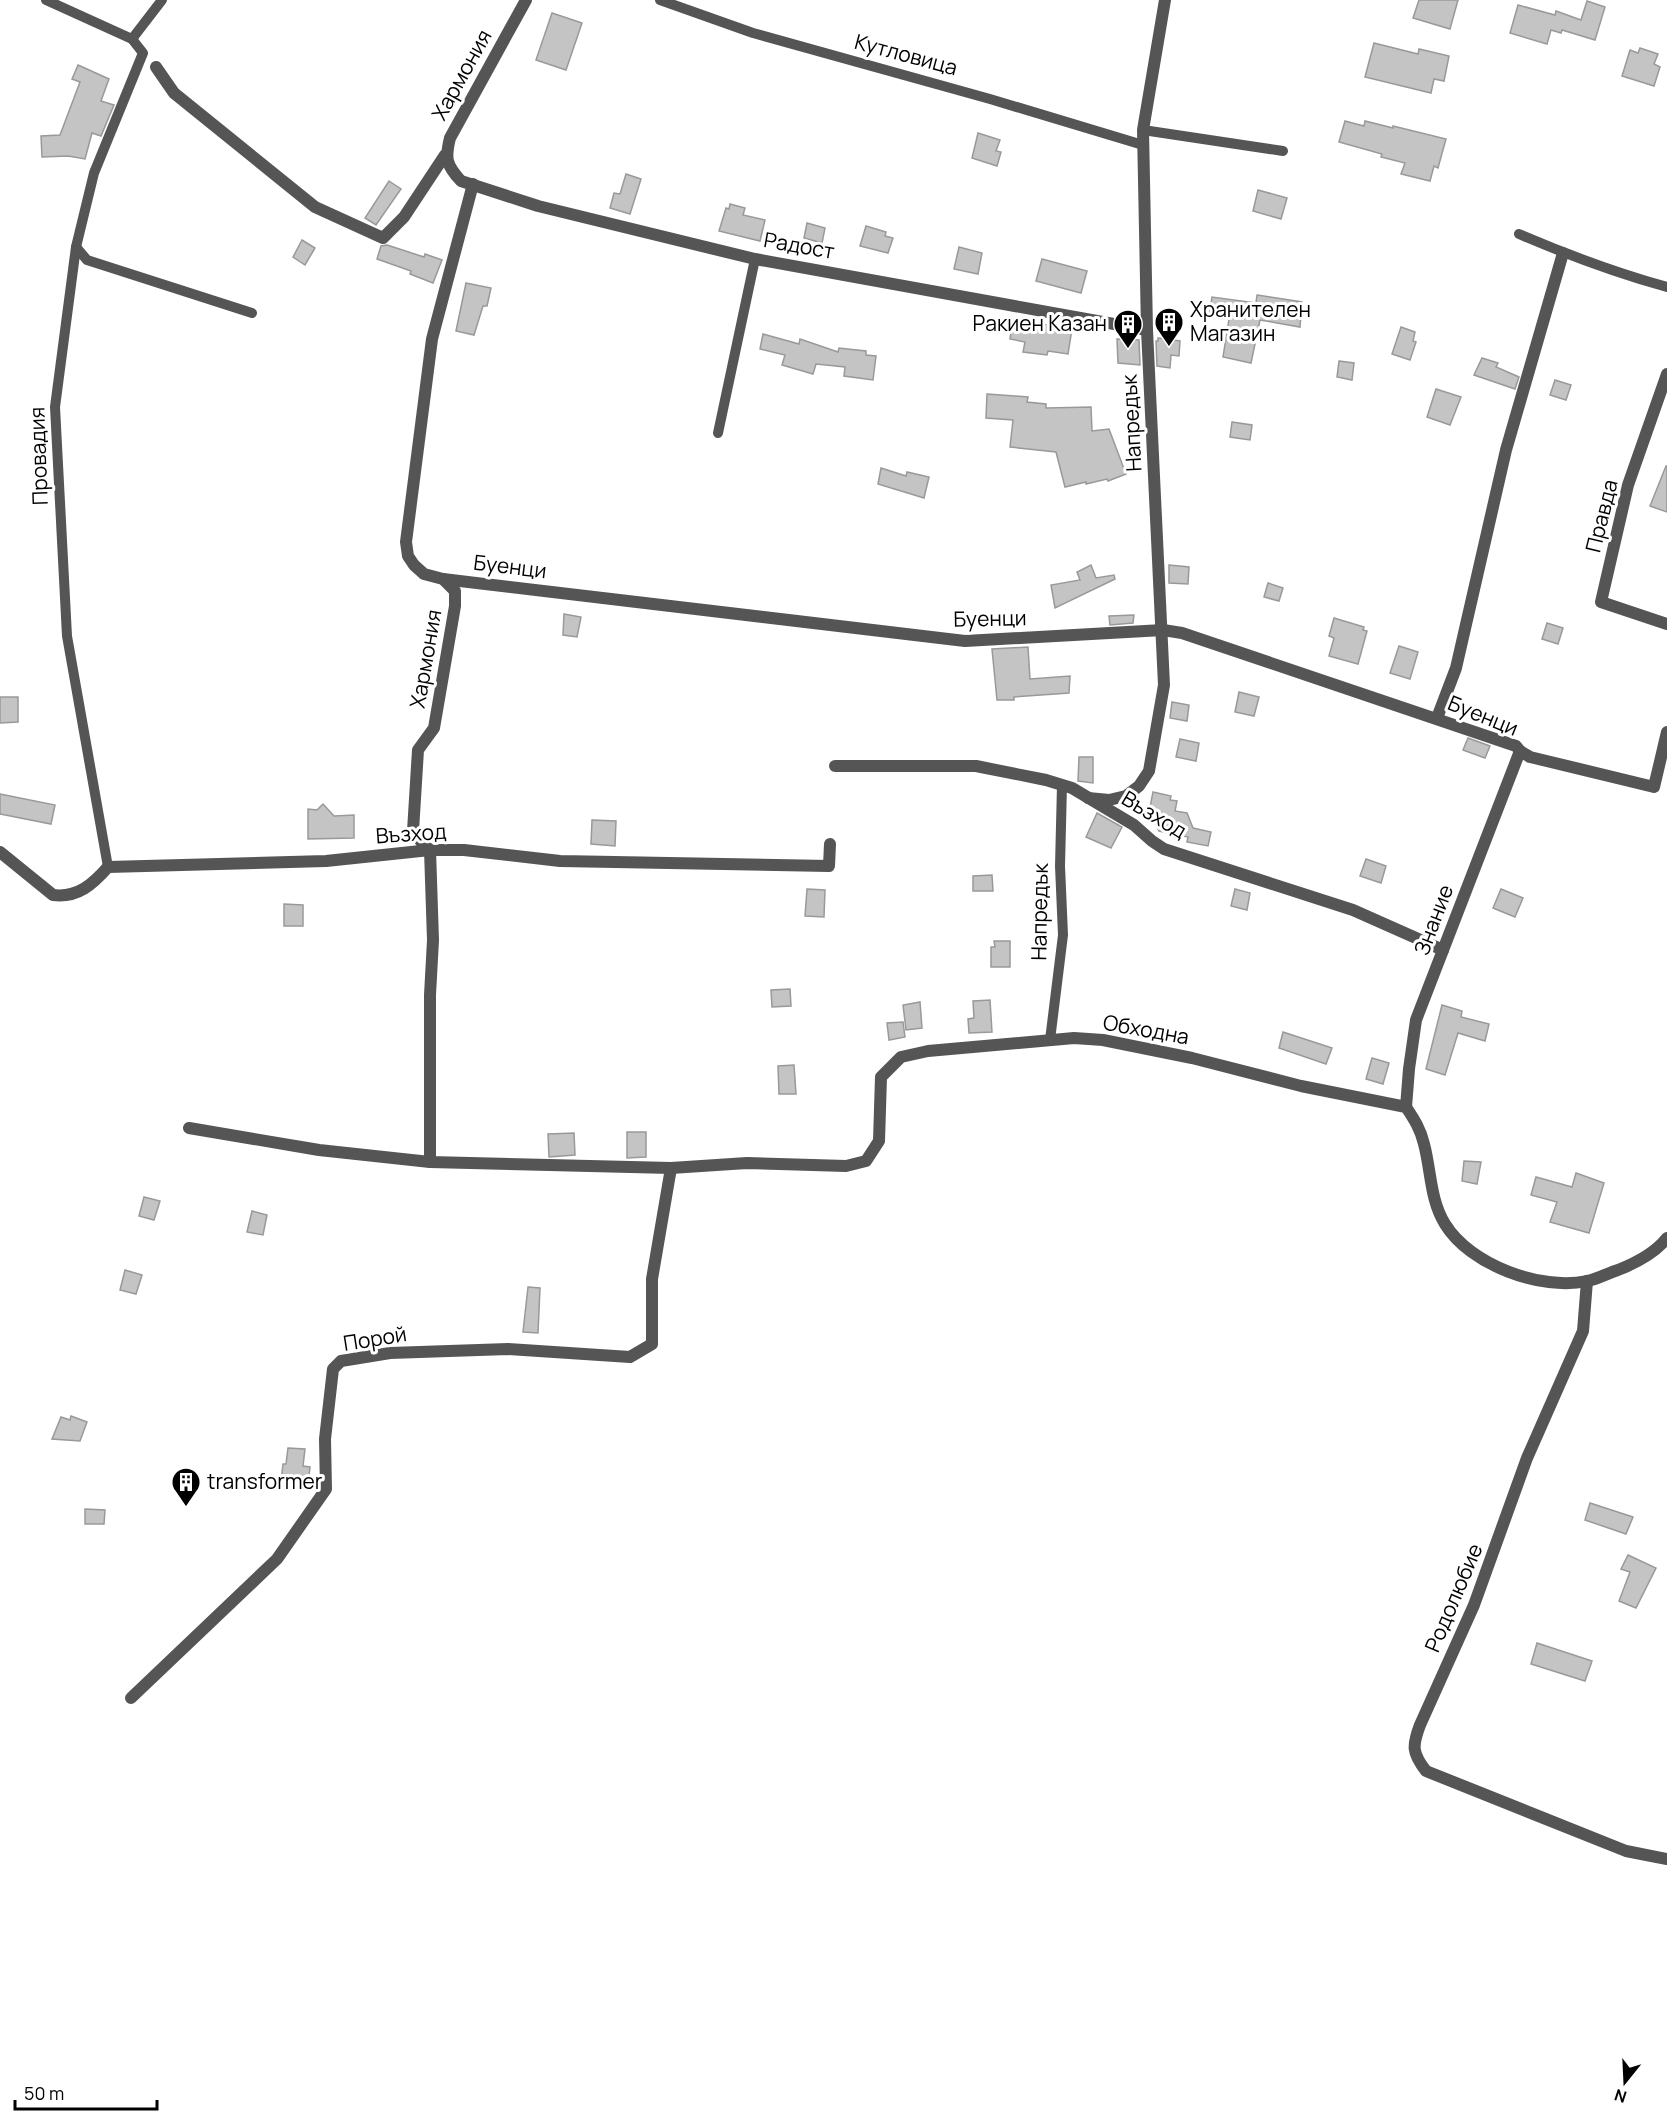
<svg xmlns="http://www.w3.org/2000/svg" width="1667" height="2124" font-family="Manrope,sans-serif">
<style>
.building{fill:#c4c4c4;stroke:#999;stroke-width:1.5}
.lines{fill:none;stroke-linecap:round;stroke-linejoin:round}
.service{stroke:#555;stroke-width:10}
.minor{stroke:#555;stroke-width:12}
.labels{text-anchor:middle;stroke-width:6;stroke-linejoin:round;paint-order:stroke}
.street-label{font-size:21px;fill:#000;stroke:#fff}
.poi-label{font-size:21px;fill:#000;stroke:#fff;text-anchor:start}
</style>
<rect width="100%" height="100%" fill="#fff"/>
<g class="building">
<polygon points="1419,0 1458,0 1450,29 1413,18"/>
<polygon points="1587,1 1605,7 1595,40 1562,30 1561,33 1551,30 1547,44 1510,33 1518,5 1555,15 1556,11 1581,20"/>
<polygon points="552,13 582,23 566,70 536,60"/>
<polygon points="1374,43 1418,54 1419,49 1449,56 1444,81 1434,79 1431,93 1365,77"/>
<polygon points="1640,48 1658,54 1654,64 1660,67 1654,86 1622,76 1630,50 1638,53"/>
<polygon points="78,65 109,79 101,101 114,105 101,136 92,133 85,159 68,156 42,157 41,136 60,135 80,82 72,79"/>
<polygon points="1345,121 1364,126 1365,121 1393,128 1393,126 1446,139 1438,168 1434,166 1430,181 1401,174 1405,163 1381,157 1382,154 1339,142"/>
<polygon points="978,133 1000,140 996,151 1001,152 997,166 972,158"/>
<polygon points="626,174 641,179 630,214 610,208 614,193 620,194"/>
<polygon points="389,181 401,189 376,225 365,218"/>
<polygon points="1258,190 1287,198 1281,219 1253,211"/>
<polygon points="730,204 745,208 743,215 765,220 760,241 719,231 726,208 729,209"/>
<polygon points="807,223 825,228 822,243 804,238"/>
<polygon points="866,226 886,232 885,236 893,238 888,253 860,246"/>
<polygon points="302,240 315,248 305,265 293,257"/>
<polygon points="387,245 424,257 425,254 442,260 433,283 410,274 411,271 377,259 381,246"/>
<polygon points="959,247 982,253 978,274 954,269"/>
<polygon points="1042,259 1087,271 1081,293 1036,281"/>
<polygon points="466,283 491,288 487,306 483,306 474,335 456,331"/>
<polygon points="1257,295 1302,302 1300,327 1260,320 1251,363 1223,357 1229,319 1209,316 1212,297 1256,303"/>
<polygon points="1013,319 1072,329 1068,354 1048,351 1047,355 1023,352 1025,342 1010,339"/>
<polygon points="1401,327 1415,332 1413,341 1416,342 1410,360 1392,354"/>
<polygon points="763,334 799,344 800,339 838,352 839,348 866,351 866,355 876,356 873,380 844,376 845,367 816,364 813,374 782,365 785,355 760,349"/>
<polygon points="1158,338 1180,341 1179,356 1171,355 1170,368 1157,366 1156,341 1158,341"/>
<polygon points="1117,339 1139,340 1140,365 1118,363"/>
<polygon points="1482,358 1498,363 1496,367 1519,377 1515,389 1474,375"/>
<polygon points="1339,361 1354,363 1352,380 1337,377"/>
<polygon points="1555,380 1571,385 1566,400 1550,395"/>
<polygon points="1436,389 1461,397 1450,425 1427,417"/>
<polygon points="987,394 1028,397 1027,402 1046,404 1046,408 1091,407 1092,431 1109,429 1126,474 1108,481 1107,479 1086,484 1086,482 1065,487 1056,452 1010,447 1013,420 986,418"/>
<polygon points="1232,422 1252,425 1250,440 1230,437"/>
<polygon points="1666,466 1667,466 1667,512 1650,506"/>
<polygon points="881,468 906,476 907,472 929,477 924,498 878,484"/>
<polygon points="1091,565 1096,578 1114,575 1115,579 1055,608 1051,585 1080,580 1077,572"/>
<polygon points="1169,565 1189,567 1188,584 1169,583"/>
<polygon points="1268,583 1283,588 1279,601 1264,597"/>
<polygon points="564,614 581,617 577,637 563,635"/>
<polygon points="1134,615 1133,623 1110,625 1109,616"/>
<polygon points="1334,618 1364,627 1363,630 1367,631 1358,664 1329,656 1334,638 1329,636"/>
<polygon points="1547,623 1563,628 1558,644 1542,639"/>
<polygon points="1399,646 1418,652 1410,679 1390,673"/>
<polygon points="1028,647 1030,679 1070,676 1069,693 1014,697 1014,700 997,700 992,649"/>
<polygon points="1239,692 1259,697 1254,716 1235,712"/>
<polygon points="0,697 18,697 18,722 0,723"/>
<polygon points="1172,702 1189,705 1187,721 1170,718"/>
<polygon points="1468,738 1490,746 1485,758 1463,750"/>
<polygon points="1180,739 1199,743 1196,761 1176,757"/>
<polygon points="1079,757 1093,757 1093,783 1078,781"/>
<polygon points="1153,792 1171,796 1170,800 1177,801 1175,811 1187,813 1193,828 1211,832 1208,846 1187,842 1188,837 1159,831 1149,812"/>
<polygon points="0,794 55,805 51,824 0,814"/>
<polygon points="323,804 334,816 354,815 354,838 308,839 308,809 317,810"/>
<polygon points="1097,813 1122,827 1111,848 1086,837"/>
<polygon points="592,820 616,821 615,846 591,844"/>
<polygon points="1366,859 1386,866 1381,883 1360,876"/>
<polygon points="992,875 993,891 973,891 973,876"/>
<polygon points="807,889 825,890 824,917 805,916"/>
<polygon points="1235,889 1250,893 1247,910 1231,906"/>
<polygon points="1501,889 1523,898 1515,917 1493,908"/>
<polygon points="284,904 303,905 303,926 284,926"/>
<polygon points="994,941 1010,941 1010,967 991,967 991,947 995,947"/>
<polygon points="790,989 791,1006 772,1007 771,990"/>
<polygon points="990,1000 992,1032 969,1033 968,1019 974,1018 973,1001"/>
<polygon points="920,1002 922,1028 906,1030 903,1005"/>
<polygon points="1442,1005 1462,1011 1461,1017 1489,1024 1485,1041 1458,1033 1445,1075 1426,1069"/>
<polygon points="903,1022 905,1037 889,1040 887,1023"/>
<polygon points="1283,1032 1332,1048 1326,1064 1279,1048"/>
<polygon points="1372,1058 1389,1063 1383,1084 1366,1079"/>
<polygon points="794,1065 796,1094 779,1094 778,1066"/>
<polygon points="627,1132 646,1132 646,1157 627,1158"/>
<polygon points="574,1133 575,1155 549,1157 548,1134"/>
<polygon points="1464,1161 1481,1162 1477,1184 1462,1181"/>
<polygon points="1576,1173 1604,1183 1589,1233 1550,1222 1557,1202 1531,1195 1536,1177 1572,1187"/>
<polygon points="144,1197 160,1201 154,1220 139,1216"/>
<polygon points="252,1211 267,1215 263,1235 247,1232"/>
<polygon points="125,1270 142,1275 136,1294 120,1290"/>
<polygon points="528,1287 540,1288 538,1333 523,1332"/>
<polygon points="71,1416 87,1422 80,1441 52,1439 61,1417 70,1420"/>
<polygon points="288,1448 305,1449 303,1466 310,1467 308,1484 281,1481 283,1464 286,1464"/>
<polygon points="1590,1503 1633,1517 1626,1534 1585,1520"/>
<polygon points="85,1509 105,1510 104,1524 85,1524"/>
<polygon points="1628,1555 1656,1568 1636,1608 1619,1601 1630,1572 1621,1569"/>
<polygon points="1537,1643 1592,1661 1585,1681 1531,1664"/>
</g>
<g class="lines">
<g class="service">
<polyline points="46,0 132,39 143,53 94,173 76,247 55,407 67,636 108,867"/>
<polyline points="660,0 753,33 990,99 1143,145"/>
<polyline points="132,39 162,0"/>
<polyline points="1143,130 1283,151"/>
<path d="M1519 234C1568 255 1616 273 1667 287"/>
<polyline points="76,247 87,260 252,313"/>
<polyline points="718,433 755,259"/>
<polyline points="1050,1040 1063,935 1060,866 1062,785"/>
</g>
<g class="minor">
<path d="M526 0 450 138C445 158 446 165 461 181L538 206 755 259 1147 330"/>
<polyline points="156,67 174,93 315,207 383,238 404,217 445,155"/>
<polyline points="1667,374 1628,485 1601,602 1667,624"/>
<polyline points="443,579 965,641 1163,630 1182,633 1516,746 1520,751 1530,757 1654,787 1667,732"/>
<polyline points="1437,718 1456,668 1506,450 1563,253"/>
<polyline points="835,766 976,766 1046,780 1072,788 1134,825 1152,841 1164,849 1353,910 1443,950"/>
<polyline points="1088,798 1109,800 1126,796 1139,786 1149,771 1164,685 1147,330 1143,130 1165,0"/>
<path d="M0 852 53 895C78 898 93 884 108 867L326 861 430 850H464L560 861 829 866 830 844"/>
<polyline points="1406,1107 1409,1069 1416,1020 1520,751"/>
<path d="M189 1128 319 1150 430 1162 671 1168 747 1163 846 1166 866 1161 879 1141 881 1077 901 1057 928 1051 1074 1038 1103 1040 1192 1058 1301 1086 1406 1107C1414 1119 1421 1130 1424 1144 1431 1170 1430 1200 1445 1224 1470 1265 1541 1291 1587 1281 1598 1279 1608 1273 1618 1270 1636 1263 1655 1253 1667 1238"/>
<polyline points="430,1162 430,995 433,940 430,850 422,843 413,831 418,750 434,728 455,606 455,591 443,579 424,574 414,565 408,556 406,542 432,339 473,184"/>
<path d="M1587 1281 1583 1331 1527 1458 1474 1605 1420 1725C1412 1746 1412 1753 1426 1771L1626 1851 1667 1859"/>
<polyline points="131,1698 277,1559 326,1489 325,1439 333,1369 341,1361 390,1353 508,1349 630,1357 652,1344 652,1279 671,1168"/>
</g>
</g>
<defs>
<g id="building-pin" transform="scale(1.5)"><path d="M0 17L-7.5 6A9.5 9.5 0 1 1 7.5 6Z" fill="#000" stroke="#fff"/><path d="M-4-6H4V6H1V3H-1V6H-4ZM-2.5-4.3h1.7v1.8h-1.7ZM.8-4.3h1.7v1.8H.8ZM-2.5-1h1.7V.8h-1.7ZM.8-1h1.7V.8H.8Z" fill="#fff"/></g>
</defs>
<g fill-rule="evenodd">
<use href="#building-pin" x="1169" y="322"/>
<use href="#building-pin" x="1128" y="324"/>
<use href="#building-pin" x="186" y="1482"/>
</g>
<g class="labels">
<g class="street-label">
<text transform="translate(906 55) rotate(15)" y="7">Кутловица</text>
<text transform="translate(462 75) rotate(-61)" y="7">Хармония</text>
<text transform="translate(799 246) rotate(10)" y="7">Радост</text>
<text transform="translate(1132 423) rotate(-93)" y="7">Напредък</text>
<text transform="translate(39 456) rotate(-92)" y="7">Провадия</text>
<text transform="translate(1602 516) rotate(-76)" y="7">Правда</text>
<text transform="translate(510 567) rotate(7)" y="7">Буенци</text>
<text transform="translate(990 619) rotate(-1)" y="7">Буенци</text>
<text transform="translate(426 659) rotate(-80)" y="7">Хармония</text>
<text transform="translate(1483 716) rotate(22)" y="7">Буенци</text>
<text transform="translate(1154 815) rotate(31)" y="7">Възход</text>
<text transform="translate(411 834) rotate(-4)" y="7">Възход</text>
<text transform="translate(1040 912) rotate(-89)" y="7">Напредък</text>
<text transform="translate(1434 920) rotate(-69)" y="7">Знание</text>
<text transform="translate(1146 1030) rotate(10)" y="7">Обходна</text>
<text transform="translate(375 1339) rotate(-9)" y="7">Порой</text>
<text transform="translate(1454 1598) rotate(-67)" y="7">Родолюбие</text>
</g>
<g class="poi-label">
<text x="1190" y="317">Хранителен<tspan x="1190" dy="24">Магазин</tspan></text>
<text x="1107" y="331" text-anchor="end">Ракиен Казан</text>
<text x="207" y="1489">transformer</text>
</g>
</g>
<g transform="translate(1625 2082) rotate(198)" stroke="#ffffff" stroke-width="4.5" paint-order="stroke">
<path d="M0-4.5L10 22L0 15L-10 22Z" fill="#000000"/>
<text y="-9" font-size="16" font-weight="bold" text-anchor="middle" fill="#000000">N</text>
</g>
<path d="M15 2100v9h142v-9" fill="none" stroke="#000000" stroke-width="3"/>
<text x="24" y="2100" font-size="18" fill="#000000" stroke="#ffffff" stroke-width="4.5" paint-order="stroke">50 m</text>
</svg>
